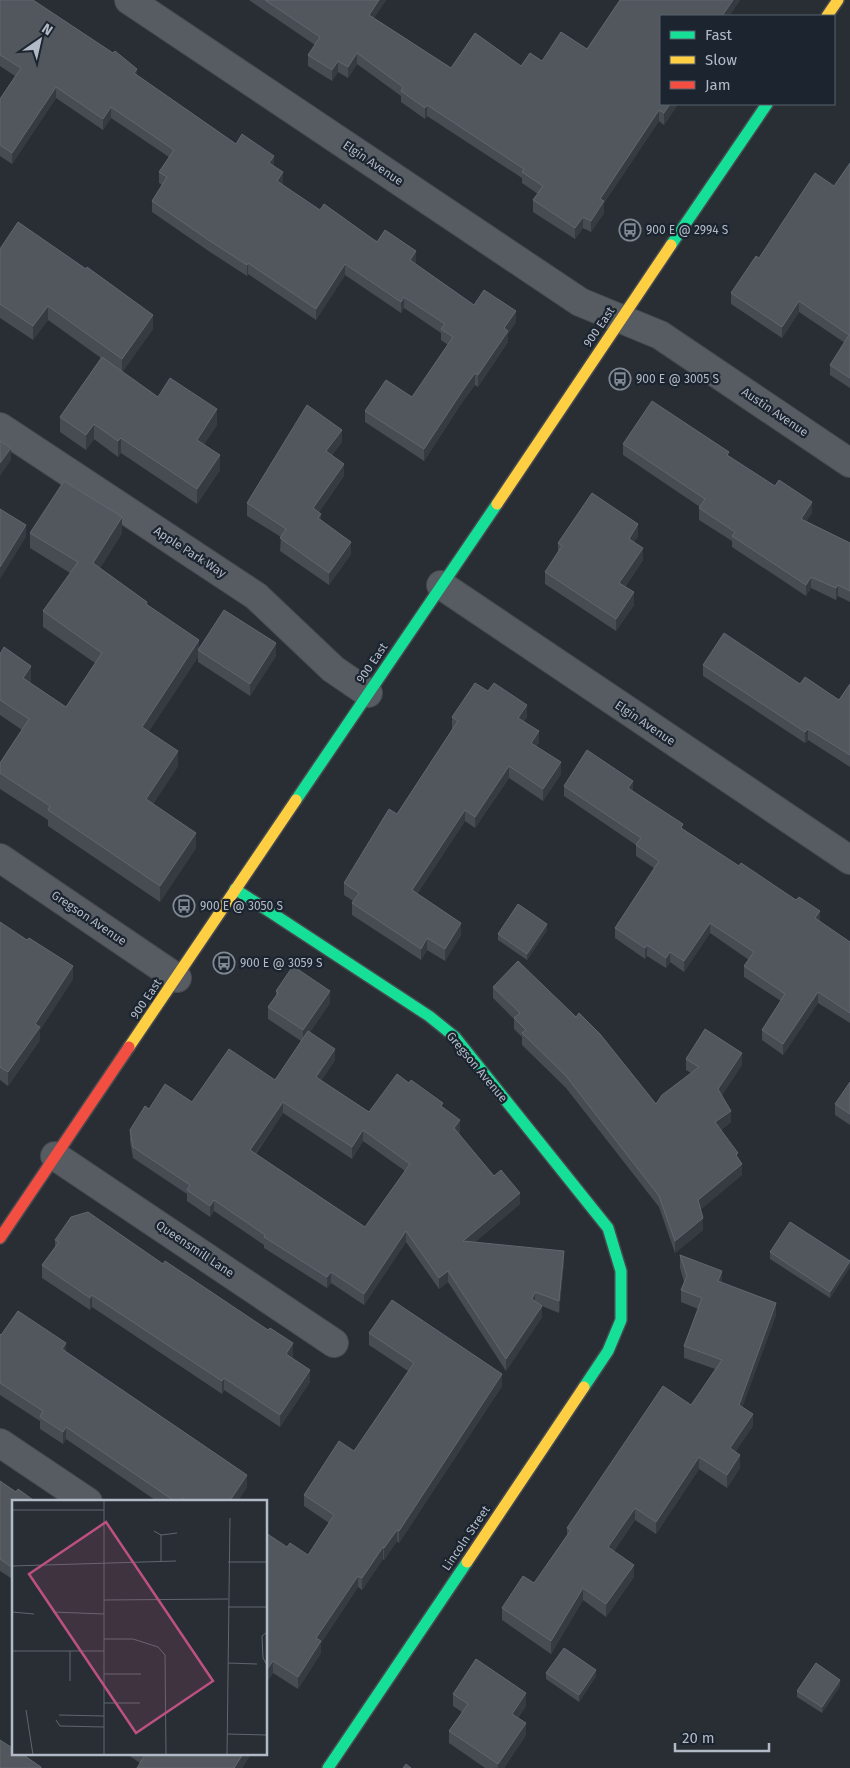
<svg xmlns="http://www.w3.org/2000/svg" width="850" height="1768" font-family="'Fira Sans',sans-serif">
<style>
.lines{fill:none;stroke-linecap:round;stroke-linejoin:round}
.street-casing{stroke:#464a4f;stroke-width:30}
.fast-casing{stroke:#464a4f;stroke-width:14}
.slow-casing{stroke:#464a4f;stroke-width:14}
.jam-casing{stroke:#464a4f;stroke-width:14}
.street{stroke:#575c63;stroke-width:28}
.fast{stroke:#16e098;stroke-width:11}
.slow{stroke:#ffcf43;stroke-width:11}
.jam{stroke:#f24e42;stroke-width:11}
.wall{fill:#474b52;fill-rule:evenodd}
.shaded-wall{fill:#363b41}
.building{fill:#52575e;stroke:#61676e;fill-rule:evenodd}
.labels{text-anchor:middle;stroke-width:4.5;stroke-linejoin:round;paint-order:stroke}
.street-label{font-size:12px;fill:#b1bac6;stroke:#1b242f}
.poi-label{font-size:12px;fill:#b1bac6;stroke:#1b242f;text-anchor:start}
.inset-road{fill:none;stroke:#5f666e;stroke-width:1}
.view{fill:#bc5180;fill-opacity:0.15;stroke:#bc5180;stroke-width:2.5}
.inset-edge{fill:none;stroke:#b1bac6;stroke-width:2.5}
</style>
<rect width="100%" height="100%" fill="#282e34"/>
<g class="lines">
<g class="street-casing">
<g id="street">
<polyline points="129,0 580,302 660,335 850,463"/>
<polyline points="0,427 256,596 333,669 368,693"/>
<polyline points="441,585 850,860"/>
<polyline points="0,858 177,978"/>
<polyline points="55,1156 334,1343"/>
<polyline points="0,1443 88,1502"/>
</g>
</g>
<g class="fast-casing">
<g id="fast">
<polyline points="671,245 767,104"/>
<polyline points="296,800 497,504"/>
<polyline points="235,889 429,1016 455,1037 608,1228 621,1271 621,1320 608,1351 584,1387"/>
<polyline points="328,1768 467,1562"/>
</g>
</g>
<g class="slow-casing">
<g id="slow">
<polyline points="827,16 838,0"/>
<polyline points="497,504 671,245"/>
<polyline points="129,1047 296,800"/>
<polyline points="467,1562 584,1387"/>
</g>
</g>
<g class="jam-casing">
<polyline id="jam" points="0,1238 129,1047"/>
</g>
<use href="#street" class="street"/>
<use href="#fast" class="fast"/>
<use href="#slow" class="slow"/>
<use href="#jam" class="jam"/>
</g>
<g class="wall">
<polygon points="0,0 137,76 236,144 274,166 283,184 282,185 320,210 416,262 415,264 474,305 516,322 508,334 508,342 478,387 475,385 463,401 424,461 365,422 365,411 412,397 448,345 441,340 441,333 404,308 401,313 345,275 316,320 248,274 247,276 210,252 152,212 152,201 162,185 159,183 159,172 169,157 111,118 103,130 56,98 12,164 0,156 0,99 15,76 0,66"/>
<polygon points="249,0 386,0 374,18 451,68 475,33 521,66 530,53 542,61 561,32 587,49 620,0 740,0 729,16 661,16 661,104 678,104 664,125 659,121 604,203 604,213 591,232 583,228 575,239 533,212 533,200 538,194 522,183 522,178 427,116 425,119 401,102 401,96 357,64 348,78 338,72 332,81 308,66 308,55 315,45"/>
<polygon points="850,163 850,388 830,375 830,365 845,343 799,312 782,338 731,304 731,293 759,258 834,186"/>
<polygon points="0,249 153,329 122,372 158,397 217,425 204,444 220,470 197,504 121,453 118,457 94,439 86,450 60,432 60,417 101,358 48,320 33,340 0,318"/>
<polygon points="342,442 332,455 344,476 319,512 321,521 351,554 329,585 280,551 281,537 247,516 247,503"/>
<polygon points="623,444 729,456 812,513 806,521 850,543 850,602 838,596 836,600 811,588 806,596 732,547 732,541 699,520 699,508 700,507 623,455"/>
<polygon points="30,533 122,533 100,568 147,604 199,648 276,656 250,696 198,662 198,657 149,731 178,766 153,804 196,848 160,902 48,826 48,820 0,789 0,763 22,730 0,715 0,654 31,682 30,683 66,707 95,663 43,627 43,611 70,573 30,548"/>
<polygon points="638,536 634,542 643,560 625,587 634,605 616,631 545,584 545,572 558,552 558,543"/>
<polygon points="703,665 800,684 839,700 850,684 850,767 808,740 805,743 703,676"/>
<polygon points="452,717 527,717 524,721 539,743 536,746 561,774 543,801 509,778 475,828 465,821 417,894 461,935 445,961 427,950 421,960 352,915 352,903 353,901 344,895 344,883 397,814 452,729"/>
<polygon points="564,786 633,792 683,829 850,942 850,1023 818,1003 783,1055 762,1040 762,1030 781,1001 744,977 744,966 749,960 710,933 684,972 670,962 666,968 647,956 645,959 615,938 615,928 654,868 636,856 636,845 564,796"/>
<polygon points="0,922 73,979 40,1030 40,1040 8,1086 0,1080"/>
<polygon points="547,930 527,960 498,940 498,934"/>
<polygon points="493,987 656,1104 691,1073 686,1070 686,1059 742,1065 722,1095 731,1122 721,1130 738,1159 742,1175 700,1209 703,1230 675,1253 659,1207 566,1088 522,1045 522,1037 514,1029 514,1019 493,998"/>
<path d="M276 991 330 1003 310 1032 335 1060 321 1081 369 1112 443 1107 460 1131 459 1134 494 1176 520 1204 475 1242 564 1262 559 1313 542 1306V1317L506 1371 448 1282 439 1289 406 1242 364 1305 331 1283 327 1288 264 1248V1245L214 1211 210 1217 187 1201V1194L133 1158 130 1141V1130L149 1109 192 1102 275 1080 301 1041 268 1019V1007L276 996ZM283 1113 352 1159 363 1141 405 1171 365 1227 256 1154Z"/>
<polygon points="850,1082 850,1125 835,1115 835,1104"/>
<polygon points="55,1240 293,1356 292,1358 310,1382 280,1427 224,1390 222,1394 92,1307 90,1310 42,1278 42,1265 55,1247"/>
<polygon points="770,1252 850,1267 830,1298 770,1259"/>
<polygon points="680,1255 722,1283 776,1315 742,1407 753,1426 735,1452 740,1468 727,1488 699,1469 656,1534 635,1520 614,1551 634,1577 606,1617 583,1600 551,1654 502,1620 502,1608 534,1583 567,1535 567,1528 691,1405 715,1369 684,1358 684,1346 698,1309 681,1302 681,1290 684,1282 680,1268"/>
<polygon points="369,1333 502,1386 399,1543 397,1541 384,1560 383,1559 362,1590 358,1587 321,1643 321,1653 298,1689 273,1673 266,1683 287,1547 308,1555 329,1523 304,1506 304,1495 354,1451 408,1371 369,1345"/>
<polygon points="0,1334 66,1352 247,1487 237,1502 158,1502 66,1439 63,1444 40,1429 40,1421 0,1395"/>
<polygon points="0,1481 14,1502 14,1580 0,1571"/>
<polygon points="546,1673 596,1676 579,1702 546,1679"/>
<polygon points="840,1686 822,1713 797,1697 797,1691"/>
<polygon points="453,1694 526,1706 518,1718 526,1735 504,1768 485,1768 449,1743 449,1731 462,1712 453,1706"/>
<polygon points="127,1754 251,1754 242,1768 137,1768 140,1763"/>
</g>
<g class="shaded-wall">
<polygon points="379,0 386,0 369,26 369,15"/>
<polygon points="733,0 740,0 729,16 722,16"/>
<polygon points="357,53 357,64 348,78 348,67"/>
<polygon points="338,61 338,72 332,81 332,70"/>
<polygon points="137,69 137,80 134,73"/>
<polygon points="56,87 56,98 12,164 12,153"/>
<polygon points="670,104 678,104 664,125 664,113"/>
<polygon points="427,105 427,116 425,119 425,108"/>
<polygon points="111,107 111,118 103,130 103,119"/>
<polygon points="659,110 659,121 604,203 604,213 591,232 591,221 600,199"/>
<polygon points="274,156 274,168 269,163"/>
<polygon points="283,172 283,184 277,193 277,181"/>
<polygon points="583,217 583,228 575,239 575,228"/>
<polygon points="416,251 416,262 410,271 410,260"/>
<polygon points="248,263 248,274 247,276 247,265"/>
<polygon points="345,264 345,275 316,320 316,309"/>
<polygon points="404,297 404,308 401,313 401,302"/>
<polygon points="799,301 799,312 782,338 782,327"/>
<polygon points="48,306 48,320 33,340 33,326"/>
<polygon points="516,311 516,322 508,334 508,342 478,387 478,375 504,328"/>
<polygon points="153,315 153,329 122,373 122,359"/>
<polygon points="475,373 475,385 463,401 424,461 424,449 463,390"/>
<polygon points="217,409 217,425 197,455 197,440"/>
<polygon points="94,424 94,439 86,450 86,435"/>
<polygon points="342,430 342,442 326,463 326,451"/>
<polygon points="121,438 121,453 118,457 118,441"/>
<polygon points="11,448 11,460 0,476 0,463"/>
<polygon points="220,455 220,470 197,504 197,489"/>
<polygon points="344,464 344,476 313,520 313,508"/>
<polygon points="812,502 812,513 801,530 801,519"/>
<polygon points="321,514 321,526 318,518"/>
<polygon points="122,517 122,533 93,579 93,563"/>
<polygon points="638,524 638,536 629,551 629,539"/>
<polygon points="26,525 26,537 0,579 0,567"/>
<polygon points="351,542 351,554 329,585 329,573"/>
<polygon points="643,548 643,560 619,595 619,583"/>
<polygon points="811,577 811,588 806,596 806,585"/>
<polygon points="838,585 838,596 836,600 836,588"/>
<polygon points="634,592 634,605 616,631 616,619"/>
<polygon points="199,640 199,651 198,650 198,657 142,742 142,727"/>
<polygon points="276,643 276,656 250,696 250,684"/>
<polygon points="31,666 31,682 23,694 23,678"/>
<polygon points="527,705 527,717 518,730 518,718"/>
<polygon points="808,729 808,740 805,743 805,732"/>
<polygon points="539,731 539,743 531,755 531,743"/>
<polygon points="178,751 178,766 146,814 146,799"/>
<polygon points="561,762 561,774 543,801 543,789"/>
<polygon points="509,766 509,778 475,828 475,817"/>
<polygon points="633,781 633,792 628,788"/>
<polygon points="465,810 465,821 412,902 412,890"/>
<polygon points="196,833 196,848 160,902 160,886"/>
<polygon points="820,911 820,922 815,918"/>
<polygon points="461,923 461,935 445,961 445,949"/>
<polygon points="710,923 710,933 684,972 684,961"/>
<polygon points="547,924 547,930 527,960 527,954"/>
<polygon points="427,938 427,950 421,960 421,949"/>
<polygon points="647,945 647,956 645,959 645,948"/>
<polygon points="670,952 670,962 666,968 666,958"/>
<polygon points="73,966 73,979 40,1030 40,1040 8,1086 8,1072 35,1024"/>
<polygon points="330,991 330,1003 303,1042 303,1030"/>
<polygon points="818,992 818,1003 783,1055 783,1044"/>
<polygon points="335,1049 335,1060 316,1089 316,1077"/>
<polygon points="742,1053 742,1065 718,1101 718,1089"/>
<polygon points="283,1102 283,1113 250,1161 250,1150"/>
<polygon points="731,1111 731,1122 715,1134 715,1122"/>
<polygon points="460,1120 460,1131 454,1140 454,1128"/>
<polygon points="363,1130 363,1141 352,1159 352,1147"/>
<polygon points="742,1164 742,1175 698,1212 698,1200"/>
<polygon points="520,1193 520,1204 463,1252 463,1241"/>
<polygon points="214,1200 214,1211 210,1217 210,1206"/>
<polygon points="703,1218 703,1230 675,1253 675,1241"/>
<polygon points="406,1231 406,1242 364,1305 364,1294"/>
<polygon points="564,1251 564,1262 559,1313 559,1301"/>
<polygon points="850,1261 850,1267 830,1298 830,1292"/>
<polygon points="448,1271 448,1282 439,1289 439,1278"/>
<polygon points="722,1271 722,1283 718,1281"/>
<polygon points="331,1272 331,1283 327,1288 327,1277"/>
<polygon points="535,1292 535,1304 532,1299"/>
<polygon points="92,1295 92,1307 90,1310 90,1298"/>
<polygon points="776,1303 776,1315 739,1417 739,1405"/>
<polygon points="542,1306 542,1317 506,1371 506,1359"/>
<polygon points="66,1343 66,1355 62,1349"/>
<polygon points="293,1343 293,1356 286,1366 286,1354"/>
<polygon points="310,1370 310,1382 280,1427 280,1415"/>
<polygon points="502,1374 502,1386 399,1543 399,1531"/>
<polygon points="224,1378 224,1390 222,1394 222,1381"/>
<polygon points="753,1414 753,1426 730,1460 730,1448"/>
<polygon points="66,1427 66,1439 63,1444 63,1432"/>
<polygon points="740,1455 740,1468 727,1488 727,1475"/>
<polygon points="699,1457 699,1469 656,1534 656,1522"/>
<polygon points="247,1475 247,1487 237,1502 229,1502"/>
<polygon points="635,1508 635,1520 608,1560 608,1547"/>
<polygon points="397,1530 397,1541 384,1560 384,1548"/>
<polygon points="383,1547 383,1559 362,1590 362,1578"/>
<polygon points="634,1565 634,1577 606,1617 606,1604"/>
<polygon points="358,1576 358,1587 321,1643 321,1653 298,1689 298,1677 316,1638"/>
<polygon points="583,1588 583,1600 551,1654 551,1641"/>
<polygon points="273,1661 273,1673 266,1683 266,1671"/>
<polygon points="596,1670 596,1676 579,1702 579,1695"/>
<polygon points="840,1680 840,1686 822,1713 822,1707"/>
<polygon points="526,1693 526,1706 512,1726 512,1714"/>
<polygon points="267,1718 267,1730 266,1732 266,1720"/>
<polygon points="526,1723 526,1735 504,1768 498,1768 498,1764"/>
<polygon points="243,1754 251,1754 242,1768 234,1768"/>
</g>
<g class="building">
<polygon points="0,0 33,0 113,53 115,51 137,69 134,73 236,144 242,134 274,156 269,163 283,172 277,181 320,210 324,204 377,242 385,230 416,251 410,260 474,305 484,290 516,311 504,328 508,331 478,375 475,373 463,390 424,449 365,411 386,380 412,397 453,337 441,329 445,324 404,297 401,302 345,264 316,309 248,263 247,265 210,241 152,201 167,177 159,172 174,150 111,107 103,119 56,87 12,153 0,145 0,99 21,68 0,55"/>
<polygon points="265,0 379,0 369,15 451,68 475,33 521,66 530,53 542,61 561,32 587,49 620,0 733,0 722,16 661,16 661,104 670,104 664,113 659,110 600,199 604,201 591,221 583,217 575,228 533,200 543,186 522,172 524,169 427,105 425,108 401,91 403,87 357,53 348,67 338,61 332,70 308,55 320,37"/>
<polygon points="850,163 850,378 830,365 849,335 799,301 782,327 731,293 756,256 759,258 815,173 834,186"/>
<polygon points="18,222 86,269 87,267 153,315 122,359 48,306 33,326 0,304 0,249"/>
<polygon points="102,357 158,397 170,378 217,409 197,440 220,455 197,489 121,438 118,441 94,424 86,435 60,417"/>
<polygon points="652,401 729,452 727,455 775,486 779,480 812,502 801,519 850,543 850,591 838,585 836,588 811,577 806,585 732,536 735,532 699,508 705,499 623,444"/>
<polygon points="307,405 342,430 326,451 344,464 313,508 321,514 318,518 351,542 329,573 280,538 286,529 247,503"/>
<polygon points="0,441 11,448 0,463"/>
<polygon points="64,481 122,517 93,563 147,602 146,604 199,640 142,727 178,751 146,799 196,833 160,886 48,810 50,806 0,773 0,763 29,719 0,700 0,654 4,647 31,666 23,678 66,707 102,653 43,611 78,562 30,533"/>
<polygon points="592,493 638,524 629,539 643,548 619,583 634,592 616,619 545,572 562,546 558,543"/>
<polygon points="0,509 26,525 0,567"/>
<polygon points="224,610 276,643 250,684 198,650"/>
<polygon points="724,633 800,684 805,677 839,700 850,684 850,755 808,729 805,732 703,665"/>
<polygon points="475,683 488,691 494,683 527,705 518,718 539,731 531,743 561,762 543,789 509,766 475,817 465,810 412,890 461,923 445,949 427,938 421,949 352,903 359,893 344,883 389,809 397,814 458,721 452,717"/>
<polygon points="587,750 633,781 628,788 683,824 681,828 739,866 741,863 796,900 799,897 820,911 815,918 850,942 850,1013 818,992 783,1044 762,1030 785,994 744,966 754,952 710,923 684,961 670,952 666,958 647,945 645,948 615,928 659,861 636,845 641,838 564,786"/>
<polygon points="518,904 547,924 527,954 498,934"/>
<polygon points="0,922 27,940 29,938 73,966 35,1024 40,1027 8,1072 0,1067"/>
<polygon points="518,961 576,1017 579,1013 600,1034 656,1104 662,1095 699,1067 686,1059 705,1029 742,1053 718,1089 731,1111 715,1122 738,1153 736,1155 742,1164 698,1200 703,1218 675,1241 659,1196 566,1076 522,1033 526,1030 514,1018 520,1013 493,987"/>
<polygon points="293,966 330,991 303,1030 268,1007 278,993 276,991"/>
<path d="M308 1031 335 1049 316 1077 369 1112 397 1074 409 1083 411 1080 443 1103 441 1106 460 1120 454 1128 494 1176 501 1170 520 1193 463 1241 564 1251 559 1301 535 1292 532 1299 542 1306 506 1359 448 1271 439 1278 406 1231 364 1294 331 1272 327 1277 264 1237 265 1235 214 1200 210 1206 187 1190 190 1185 133 1147 130 1130 145 1106 149 1109 165 1084 192 1102 229 1049 275 1080ZM283 1102 352 1147 363 1130 410 1164 365 1227 250 1150Z"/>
<polygon points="850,1082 850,1114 835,1104"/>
<polygon points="88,1212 163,1264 165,1261 268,1330 270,1328 293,1343 286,1354 310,1370 280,1415 224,1378 222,1381 92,1295 90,1298 42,1265 59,1242 55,1240 71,1217"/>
<polygon points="790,1222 850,1261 830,1292 770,1252"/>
<polygon points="680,1255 722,1271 718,1281 776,1303 739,1405 753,1414 730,1448 740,1455 727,1475 699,1457 656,1522 635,1508 608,1547 634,1565 606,1604 583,1588 551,1641 502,1608 523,1576 534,1583 571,1530 567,1528 663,1386 691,1405 722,1360 684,1346 702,1298 681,1290 687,1276"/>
<polygon points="392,1300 502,1374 399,1531 397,1530 384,1548 383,1547 362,1578 358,1576 316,1638 321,1641 298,1677 273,1661 266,1671 266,1533 287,1547 290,1543 308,1555 334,1515 304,1495 339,1441 354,1451 414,1363 369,1333"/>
<polygon points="18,1311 66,1343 62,1349 247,1475 229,1502 188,1502 183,1498 181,1502 176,1502 66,1427 63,1432 40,1417 43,1411 0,1383 0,1334 1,1335"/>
<polygon points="0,1481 16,1492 18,1489 36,1502 14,1502 14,1569 0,1559"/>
<polygon points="564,1648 596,1670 579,1695 546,1673"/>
<polygon points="476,1659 526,1693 512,1714 526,1723 498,1764 449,1731 468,1704 453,1694"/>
<polygon points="816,1663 840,1680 822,1707 797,1691"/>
<polygon points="0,1740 14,1749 14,1754 22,1754 41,1767 41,1768 0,1768"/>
<polygon points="145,1754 243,1754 234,1768 137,1768 145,1755"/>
<polygon points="406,1764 411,1768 403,1768"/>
</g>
<defs>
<g id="bus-ring" transform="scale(1.125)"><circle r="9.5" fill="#1b242f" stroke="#818993" stroke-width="1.5"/><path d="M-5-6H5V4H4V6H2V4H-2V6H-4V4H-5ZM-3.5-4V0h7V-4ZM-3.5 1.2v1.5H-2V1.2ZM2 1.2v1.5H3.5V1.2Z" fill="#818993"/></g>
</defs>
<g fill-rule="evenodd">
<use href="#bus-ring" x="630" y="230"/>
<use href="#bus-ring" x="620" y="379"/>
<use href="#bus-ring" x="184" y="906"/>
<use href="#bus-ring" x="224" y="963"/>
</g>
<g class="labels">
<g class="street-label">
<text transform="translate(373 163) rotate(34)" y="4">Elgin Avenue</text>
<text transform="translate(599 327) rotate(-56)" y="4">900 East</text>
<text transform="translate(775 412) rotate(34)" y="4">Austin Avenue</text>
<text transform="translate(190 552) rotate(33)" y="4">Apple Park Way</text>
<text transform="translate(372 663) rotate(-56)" y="4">900 East</text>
<text transform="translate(645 723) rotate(34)" y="4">Elgin Avenue</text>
<text transform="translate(89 918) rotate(34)" y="4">Gregson Avenue</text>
<text transform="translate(146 999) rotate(-56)" y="4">900 East</text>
<text transform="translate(477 1067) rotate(50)" y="4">Gregson Avenue</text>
<text transform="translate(195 1249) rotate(34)" y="4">Queensmill Lane</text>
<text transform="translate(466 1538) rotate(-56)" y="4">Lincoln Street</text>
</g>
<g class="poi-label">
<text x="646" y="234">900 E @ 2994 S</text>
<text x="636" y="383">900 E @ 3005 S</text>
<text x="200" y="910">900 E @ 3050 S</text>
<text x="240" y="967">900 E @ 3059 S</text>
</g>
</g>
<g transform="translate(12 1500)">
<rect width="255" height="255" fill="#282e34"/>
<path class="inset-road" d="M0 10H92M142 31 149 35 165 33M149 35V61M216 62H255M0 66 164 61M92 100 216 99M216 107H255M0 112 22 114M41 112 92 114M255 132 250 136 251 158 255 165M92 139H121L146 147 153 155 154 255M0 151H92M216 163 245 164M92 174H129M58 181V151M92 203H128M14 210 21 255M47 215 92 216M44 220 48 226 92 227M215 234 255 235M92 255V0M215 255 218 18"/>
<path class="view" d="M94 22 201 181 124 233 17 74Z"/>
<rect width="255" height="255" class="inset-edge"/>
</g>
<rect x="660" y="15" width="175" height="90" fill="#1b242f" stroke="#57606b"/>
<rect x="670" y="31" width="25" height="8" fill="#16e098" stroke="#57606b"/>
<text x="705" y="40" font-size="15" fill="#b1bac6">Fast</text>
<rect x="670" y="56" width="25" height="8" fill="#ffcf43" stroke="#57606b"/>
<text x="705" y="65" font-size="15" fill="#b1bac6">Slow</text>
<rect x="670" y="81" width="25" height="8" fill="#f24e42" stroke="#57606b"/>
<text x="705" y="90" font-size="15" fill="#b1bac6">Jam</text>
<g transform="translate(40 40) rotate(34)" stroke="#1b242f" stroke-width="4" paint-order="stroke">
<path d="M0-4L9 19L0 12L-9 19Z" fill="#b1bac6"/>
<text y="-8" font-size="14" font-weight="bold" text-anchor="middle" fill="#b1bac6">N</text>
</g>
<path d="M675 1743v8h94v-8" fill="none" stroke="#b1bac6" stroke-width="2.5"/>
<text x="682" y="1743" font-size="15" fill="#b1bac6" stroke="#1b242f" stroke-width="4" paint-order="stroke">20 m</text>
</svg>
